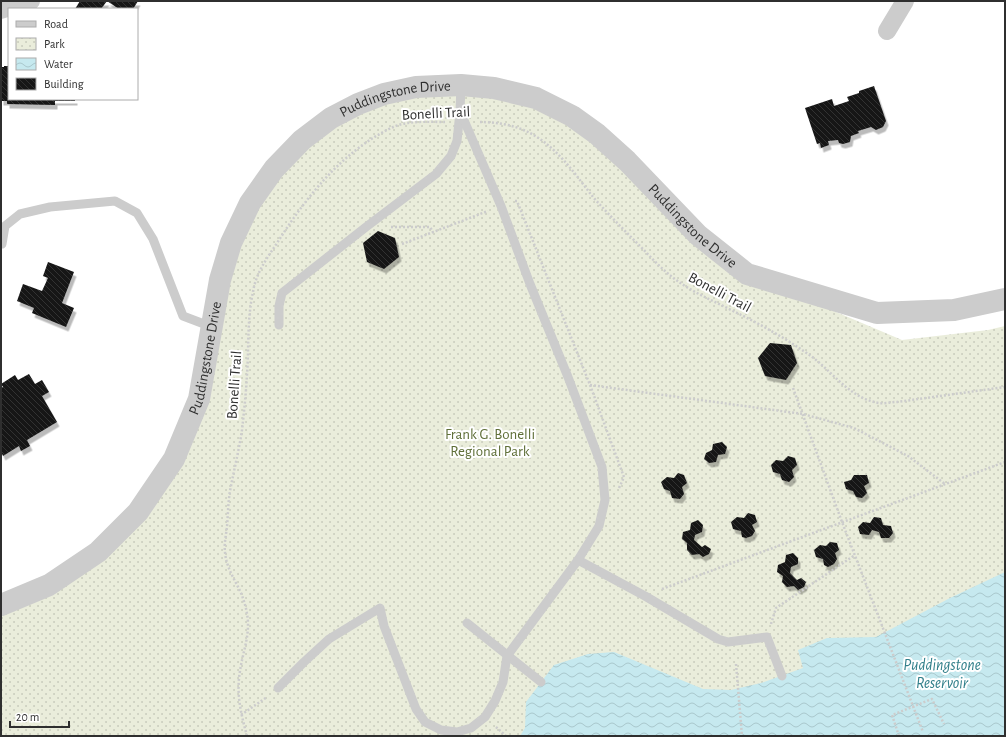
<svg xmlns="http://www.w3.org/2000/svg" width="1006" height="737" font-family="'Alegreya Sans',sans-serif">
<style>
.park{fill:url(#park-dots)}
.water{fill:url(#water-waves)}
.building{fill:url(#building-back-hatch);filter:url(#shadow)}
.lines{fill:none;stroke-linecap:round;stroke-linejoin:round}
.path{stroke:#ccc;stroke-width:2.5;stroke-dasharray:2 2;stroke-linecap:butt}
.service{stroke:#ccc;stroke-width:9}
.minor{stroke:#ccc;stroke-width:18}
.tertiary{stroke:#ccc;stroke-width:22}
.labels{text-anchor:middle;stroke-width:4;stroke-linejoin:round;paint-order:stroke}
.street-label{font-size:15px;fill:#2f2f2f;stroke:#fff}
.park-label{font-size:15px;fill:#5f6f38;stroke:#fff}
.water-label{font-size:16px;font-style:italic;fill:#317f8a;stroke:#fff}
</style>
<defs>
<pattern id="park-dots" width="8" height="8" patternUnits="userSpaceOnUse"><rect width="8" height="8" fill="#eaeddb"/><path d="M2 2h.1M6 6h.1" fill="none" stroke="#c9ccbc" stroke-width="1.8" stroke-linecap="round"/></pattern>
<pattern id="water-waves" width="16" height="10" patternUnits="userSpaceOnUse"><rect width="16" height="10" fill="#c6e9ef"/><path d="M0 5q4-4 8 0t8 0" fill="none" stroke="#aac8cd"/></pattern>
<pattern id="building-back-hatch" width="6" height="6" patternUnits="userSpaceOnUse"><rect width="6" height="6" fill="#161616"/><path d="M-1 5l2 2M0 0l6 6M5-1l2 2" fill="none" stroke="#303030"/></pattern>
<filter id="shadow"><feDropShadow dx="2.5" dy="4.5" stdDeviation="0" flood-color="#0004"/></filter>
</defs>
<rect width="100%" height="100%" fill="#fff"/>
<polygon class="park" points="461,85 572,116 747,274 902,340 988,330 1005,326 1005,736 1,736 1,605 98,552 174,459 250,203 331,118"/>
<polygon class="water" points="1005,572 1005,736 520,736 525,728 526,702 554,665 588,654 614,652 703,689 731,690 761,683 803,668 798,650 827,638 876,637 950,598"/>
<g class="building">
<polygon points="80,1 107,1 101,9 75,9"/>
<polygon points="107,1 138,1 133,9 119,9"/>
<polygon points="4,66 9,66 9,99 75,99 75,101 55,101 55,105 7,104 7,101 1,101 1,67 4,67"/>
<polygon points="874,86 886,121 883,127 876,130 871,127 858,131 859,133 851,136 850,142 843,144 839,143 838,140 828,141 829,145 821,148 820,143 817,144 805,108 832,99 834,106 849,101 847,97 859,93 859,91"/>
<polygon points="378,231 395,238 399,257 384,269 367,262 363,243"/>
<polygon points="48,262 74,272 62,303 74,308 66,327 32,313 34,308 17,301 23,284 42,291 48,278 43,276"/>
<polygon points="770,343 791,345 797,363 786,380 765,376 758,358"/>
<polygon points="29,374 35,384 42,380 49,392 42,396 57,422 27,440 30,446 21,451 19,446 3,456 1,452 1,388 3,387 1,384 15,375 18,380"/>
<polygon points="722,442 727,447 725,454 718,455 716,462 709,463 704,459 706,453 712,450 713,444"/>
<polygon points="788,456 795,458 797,465 792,470 794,477 789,482 782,480 780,474 773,472 771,465 776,460 783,461"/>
<polygon points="678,473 684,475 687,483 682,487 684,494 680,499 672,498 670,491 664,489 661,482 667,477 674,478"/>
<polygon points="854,475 867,475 869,483 864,486 867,493 862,498 856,497 853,491 846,489 844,482 851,480"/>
<polygon points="748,513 755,515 757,522 752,525 755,531 752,536 746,538 742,537 741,531 733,529 731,522 737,517 744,518"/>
<polygon points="874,517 881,518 883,525 891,526 893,533 889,538 881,538 879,532 872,530 869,535 860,534 858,527 863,522 870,523"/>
<polygon points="698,520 703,525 702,532 695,535 694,540 702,547 705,545 711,549 709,554 703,557 699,554 692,555 687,550 687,543 682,539 683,532 690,530 691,523"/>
<polygon points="830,542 837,543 839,550 835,553 837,559 834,564 828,567 824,565 823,559 816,557 814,550 820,545 826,546"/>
<polygon points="793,553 798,558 798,564 791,567 790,573 797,580 801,578 806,582 804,587 798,590 794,586 787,587 782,582 783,576 777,572 778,565 785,562 786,555"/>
</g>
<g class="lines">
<g class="path">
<path d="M480 122C496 122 515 125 530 133 557 147 575 174 593 197 609 215 626 232 643 249 654 261 666 273 679 282 696 294 716 302 735 312 760 324 785 338 808 354 832 370 848 398 879 403 884 404 891 402 897 402L1005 387"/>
<polyline points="515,201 517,201 590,385 624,477 619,488"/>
<polyline points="391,227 430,227 433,232"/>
<polyline points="402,244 488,211"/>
<polyline points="590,385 803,414 854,428 908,456 945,484"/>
<polyline points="793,388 842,522 923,732"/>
<polyline points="662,589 1005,462"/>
<polyline points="771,624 776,608 855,555"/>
<polyline points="736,664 742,736"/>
<polyline points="241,715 267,697"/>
<polyline points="496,727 506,736"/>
<path d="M247 736C241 714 236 694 240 671 242 656 248 641 248 625 248 614 245 603 241 593 235 580 226 567 225 552 224 544 226 535 227 527 228 515 228 503 230 491 234 470 239 450 242 430 244 412 246 393 247 375 249 347 247 319 253 292 256 272 268 257 279 240 307 196 343 151 391 128 407 120 428 122 445 122"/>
<polyline points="899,736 892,715 932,699 944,724"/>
</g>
<g class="service">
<polyline points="2,244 5,226 20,214 50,207 115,201 137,213 153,239 183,316 212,327"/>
<polyline points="279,325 279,306 282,293 366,227 436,174 451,156 457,141 460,112"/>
<polyline points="578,560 645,596 718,639 728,642 767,637 782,676"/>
<polyline points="467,623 541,682"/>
<polyline points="278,688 304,662 329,639 380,608 384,626 416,709 425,722 441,730 457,732 471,728 485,717 495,701 503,682 507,656 578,560 599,526 605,500 602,467 568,377 530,284 501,206 460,111 461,85"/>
</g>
<g class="minor">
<polyline points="1,10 31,1"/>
<polyline points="887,31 905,1"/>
</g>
<path class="tertiary" id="s1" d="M1 605 49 585 98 552 138 512 174 459 199 399 220 280 231 243 250 203 274 169 302 140 331 118 358 104 384 94 416 87 461 85 494 88 536 98 572 116 597 134 627 161 698 235 747 274 877 313 954 310 1005 299"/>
</g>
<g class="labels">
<g class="street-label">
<text dy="5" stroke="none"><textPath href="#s1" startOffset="687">Puddingstone Drive</textPath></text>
<text transform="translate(436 113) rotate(-3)" y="5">Bonelli Trail</text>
<text dy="5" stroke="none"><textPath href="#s1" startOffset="1035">Puddingstone Drive</textPath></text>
<text transform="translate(720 292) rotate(28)" y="5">Bonelli Trail</text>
<text dy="5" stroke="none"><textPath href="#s1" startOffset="338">Puddingstone Drive</textPath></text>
<text transform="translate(234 385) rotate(-86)" y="5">Bonelli Trail</text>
</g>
<g class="park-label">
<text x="490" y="439">Frank G. Bonelli<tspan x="490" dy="17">Regional Park</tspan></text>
</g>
<g class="water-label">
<text x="942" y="670">Puddingstone<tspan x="942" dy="18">Reservoir</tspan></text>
</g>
</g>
<rect width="1006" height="737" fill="none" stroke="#2f2f2f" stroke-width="4"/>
<rect x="8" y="8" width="130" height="92" fill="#ffffff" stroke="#acacac"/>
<rect x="16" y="21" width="20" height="6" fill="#cccccc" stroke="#acacac"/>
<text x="44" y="28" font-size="12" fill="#2f2f2f">Road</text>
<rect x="16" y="38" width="20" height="12" fill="url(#park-dots)" stroke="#acacac"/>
<text x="44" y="48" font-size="12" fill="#2f2f2f">Park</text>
<rect x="16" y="58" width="20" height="12" fill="url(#water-waves)" stroke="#acacac"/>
<text x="44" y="68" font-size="12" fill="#2f2f2f">Water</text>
<rect x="16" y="78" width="20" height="12" fill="url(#building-back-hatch)" stroke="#acacac"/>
<text x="44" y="88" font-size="12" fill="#2f2f2f">Building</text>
<path d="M10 721v6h59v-6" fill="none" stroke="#2f2f2f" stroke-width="2"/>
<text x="16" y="721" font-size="12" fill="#2f2f2f" stroke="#ffffff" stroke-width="3" paint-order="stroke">20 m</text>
</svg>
